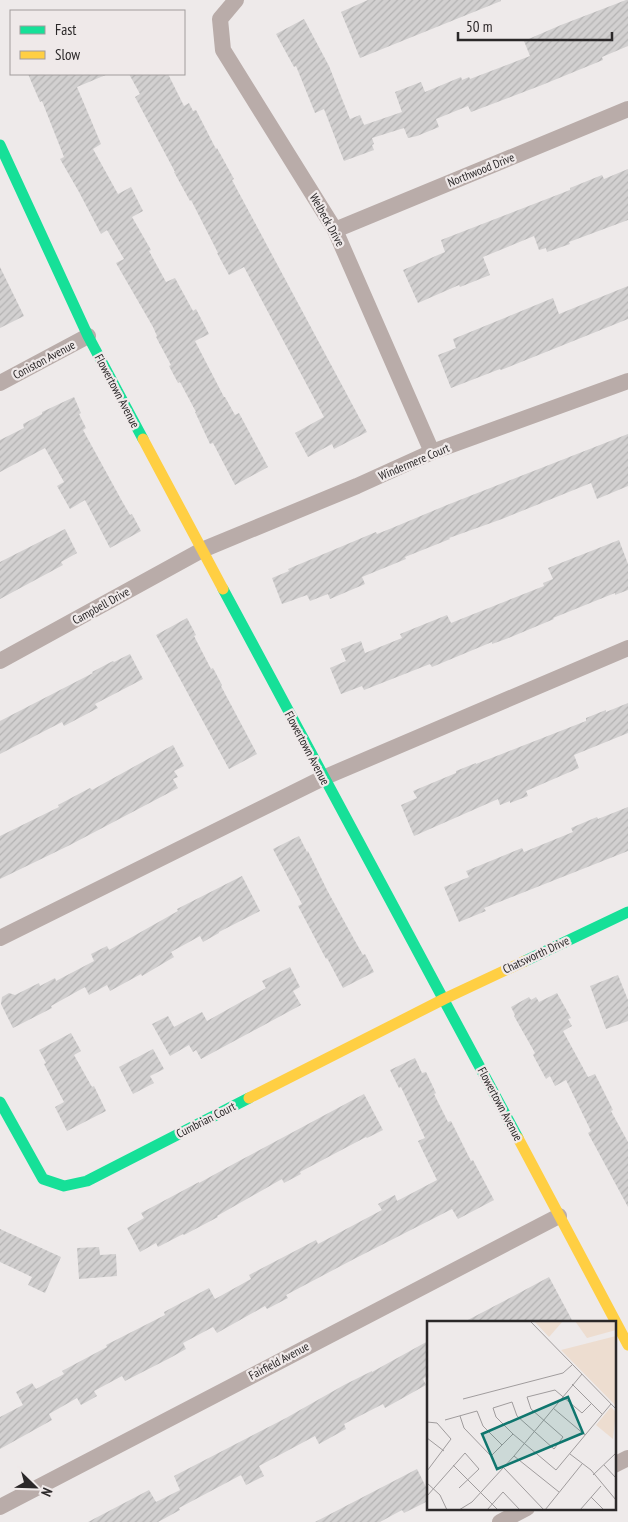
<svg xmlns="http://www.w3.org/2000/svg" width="628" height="1522" font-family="'PT Sans Narrow',sans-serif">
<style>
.building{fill:url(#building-hatch)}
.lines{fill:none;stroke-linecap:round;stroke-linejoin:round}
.street{stroke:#b9aca9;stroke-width:16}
.fast{stroke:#16e098;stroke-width:11}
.slow{stroke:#ffcf43;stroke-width:11}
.labels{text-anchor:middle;stroke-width:4.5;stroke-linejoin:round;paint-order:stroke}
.street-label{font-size:12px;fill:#2b2829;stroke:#efe9e9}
.inset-road{fill:none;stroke:#a09c9d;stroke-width:1}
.view{fill:#0f766e;fill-opacity:0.15;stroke:#0f766e;stroke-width:2.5}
.inset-edge{fill:none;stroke:#2b2829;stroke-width:2.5}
</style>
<defs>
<pattern id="building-hatch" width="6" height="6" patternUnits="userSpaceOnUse" patternTransform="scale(1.25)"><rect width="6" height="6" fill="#d2d0d0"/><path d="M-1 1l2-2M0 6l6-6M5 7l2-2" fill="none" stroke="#b4b3b3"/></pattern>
</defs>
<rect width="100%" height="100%" fill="#eeeaea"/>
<g class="building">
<polygon points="368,0 501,0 501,1 360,58 341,12"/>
<polygon points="626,0 628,0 628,46 602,57 603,60 542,85 471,112 468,106 436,119 439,127 417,136 408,138 404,128 372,138 374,144 372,145 374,150 344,161 324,109 315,113 296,66 294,67 276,34 304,19 329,66 350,119 360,115 364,125 402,112 395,92 421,82 425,92 461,77 462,80 469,77 470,79 530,56 524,41 561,25"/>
<polygon points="28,74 108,74 77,87 101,144 93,149 118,194 131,187 143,211 132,217 151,250 149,251 166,282 175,278 193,311 196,309 209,334 195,341 224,397 225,397 235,415 239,413 268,467 235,485 213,443 210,444 195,412 196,412 180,382 178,383 169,366 171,365 156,337 157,336 153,327 116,263 124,259 107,230 101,234 79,192 60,159 64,157 42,101 40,102"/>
<polygon points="129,74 168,74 184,106 189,103 193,111 196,110 216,149 217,148 234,179 232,180 367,432 334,449 332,444 308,457 295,433 324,417 244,267 229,275 217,253 218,253 191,200 190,201 174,172 175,172 135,97 140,94"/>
<polygon points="628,169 628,220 569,242 570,244 547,252 546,248 539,250 534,236 483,257 490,275 460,287 459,285 418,303 403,270 445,252 441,240 570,190 570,188 602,175 604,179"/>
<polygon points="0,267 24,316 0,328"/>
<polygon points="628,286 628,319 501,370 500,369 451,388 438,355 456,348 453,339 553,298 559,314"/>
<polygon points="74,397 81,413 79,414 86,428 83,430 122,501 130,515 132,514 141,531 110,548 85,500 70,509 57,486 64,482 45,448 0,472 0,440 24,428 23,424 42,414 42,412"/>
<polygon points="628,434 628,486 597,499 591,483 502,519 449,538 450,539 405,557 406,559 362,577 365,584 330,599 328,594 310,601 307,595 282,604 272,578 289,571 288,569 376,532 377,534 392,528 447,505"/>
<polygon points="65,529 77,553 61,562 63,565 0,599 0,562"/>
<polygon points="619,540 628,564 628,590 615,595 615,593 553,618 554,619 506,639 492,644 492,642 432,667 430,664 364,690 362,686 341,694 330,668 346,661 341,649 361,641 365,653 402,638 400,634 447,615 451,623 544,586 543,583 553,579 548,568"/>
<polygon points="187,618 196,635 194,636 211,669 213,668 222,685 221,686 257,754 229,769 156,635"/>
<polygon points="130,654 143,679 95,704 98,708 64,726 62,722 0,754 0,721 93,673 92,672 113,661 114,662"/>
<polygon points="628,703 628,733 574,755 579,768 526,791 528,796 510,803 510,801 500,805 498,799 414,836 401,805 417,798 413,791 456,773 456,771 476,763 476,764 586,721 586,718 606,710 606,712"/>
<polygon points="173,745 184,766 174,771 178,777 173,779 178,788 70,845 0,879 0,836 59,807 58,805 90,788 92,790"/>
<polygon points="628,807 628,851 484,908 486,911 459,922 444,887 469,877 466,871 522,848 524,852 573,832 571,828 597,817 598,819"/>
<polygon points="299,836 307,852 308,851 327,890 355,941 363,955 365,954 374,972 343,988 327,958 326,959 298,906 302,904 273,849"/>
<polygon points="242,876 260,911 219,932 219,933 203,942 200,936 171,952 174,957 142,976 141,974 110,991 107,985 89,995 85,987 51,1006 52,1008 13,1028 1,1004 2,997 9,993 15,995 39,983 40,986 55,978 56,981 94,961 91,954 107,946 109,950 178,911 177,909"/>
<polygon points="290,967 300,987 293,991 301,1005 201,1059 196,1050 193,1052 189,1045 170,1056 152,1024 168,1016 174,1027 202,1012 207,1021 266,988 262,981"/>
<polygon points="618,975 628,1000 628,1021 606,1029 590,986"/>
<polygon points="557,993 571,1018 568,1019 572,1026 563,1031 588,1077 595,1074 613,1110 611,1111 628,1142 628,1207 588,1133 591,1131 566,1080 555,1086 550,1076 546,1079 533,1055 535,1053 514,1016 515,1015 511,1007 529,997 531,1000 536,997 539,1002"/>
<polygon points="71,1033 81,1051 74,1055 92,1087 94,1086 106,1111 67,1131 55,1107 64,1102 44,1064 46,1063 39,1050"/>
<polygon points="153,1049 164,1069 150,1076 154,1083 133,1094 119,1067"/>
<polygon points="415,1058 422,1073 426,1072 436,1093 434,1094 448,1122 451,1121 471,1161 473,1160 494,1200 458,1219 452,1209 354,1259 286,1295 288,1298 267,1309 265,1306 217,1333 213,1327 183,1343 186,1349 170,1358 125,1381 122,1376 94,1391 97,1396 81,1405 77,1398 49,1414 52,1420 0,1449 0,1417 23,1405 16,1392 32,1383 36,1389 64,1374 62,1371 107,1347 106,1345 165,1315 164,1312 209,1288 215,1299 251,1279 249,1275 316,1240 318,1244 382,1210 378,1204 395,1195 397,1201 437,1180 418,1141 425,1138 401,1087 399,1088 390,1070"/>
<polygon points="364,1094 383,1130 367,1138 366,1137 300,1172 301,1174 284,1183 282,1179 217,1216 218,1217 184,1235 183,1234 158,1247 156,1243 140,1252 127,1228 144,1218 141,1213 199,1182 199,1183 239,1161"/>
<polygon points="0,1229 61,1257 45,1293 28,1285 32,1277 0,1262"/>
<polygon points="99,1247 100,1255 116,1254 117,1276 79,1279 77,1248"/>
<polygon points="549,1277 573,1322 464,1322 506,1300"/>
<polygon points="428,1341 428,1375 423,1379 426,1385 385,1408 383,1404 344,1424 346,1429 319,1444 315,1436 259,1466 264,1476 246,1485 241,1475 179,1508 180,1510 158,1522 88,1522 149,1490 156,1502 180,1490 174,1476 286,1418 344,1385 372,1371 372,1372"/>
<polygon points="417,1469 428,1491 428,1501 404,1513 402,1510 380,1522 315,1522"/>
</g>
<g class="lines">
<g class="street">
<polyline points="236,0 220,19 223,50 335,230 432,452"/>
<polyline points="335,230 628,109"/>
<polyline points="0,383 88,336"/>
<polyline points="0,661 202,550 357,486 432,452 628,381"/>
<polyline points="0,938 323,778 628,648"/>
<polyline points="614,1465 628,1458"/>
<polyline points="0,1507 559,1216"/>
<polyline points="500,1522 527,1508"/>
</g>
<g class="fast">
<polyline points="0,145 88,336 143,439"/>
<polyline points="223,589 518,1138"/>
<polyline points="525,961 628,912"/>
<polyline points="0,1102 43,1179 64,1186 87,1181 249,1098"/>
</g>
<g class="slow">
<polyline points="143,439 223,589"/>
<polyline points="249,1098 444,999 525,961"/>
<polyline points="518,1138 628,1345"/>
</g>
</g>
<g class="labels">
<g class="street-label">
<text transform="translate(481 170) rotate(-22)" y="4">Northwood Drive</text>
<text transform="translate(327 220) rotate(61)" y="4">Welbeck Drive</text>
<text transform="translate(44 360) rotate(-28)" y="4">Coniston Avenue</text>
<text transform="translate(117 391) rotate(62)" y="4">Flowertown Avenue</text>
<text transform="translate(414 462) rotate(-23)" y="4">Windermere Court</text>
<text transform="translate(101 606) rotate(-29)" y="4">Campbell Drive</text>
<text transform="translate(307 748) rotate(62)" y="4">Flowertown Avenue</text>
<text transform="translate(536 955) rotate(-25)" y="4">Chatsworth Drive</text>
<text transform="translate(500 1104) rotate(62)" y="4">Flowertown Avenue</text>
<text transform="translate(206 1120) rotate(-27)" y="4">Cumbrian Court</text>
<text transform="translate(279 1361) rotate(-28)" y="4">Fairfield Avenue</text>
</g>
</g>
<g transform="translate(427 1321)">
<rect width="189" height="189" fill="#eeeaea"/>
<path d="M107 0H136L122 16ZM148 0H189V9L160 17ZM189 15V85L134 29ZM184 86 189 91 186 118 169 104Z" fill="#edddd0"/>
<path d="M180 19 189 29V40L185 44 170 27ZM156 37a7 7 0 1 1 14 0a7 7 0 1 1-14 0ZM174 40 189 54 175 65 160 53Z" fill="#edddd0"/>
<path class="inset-road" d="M103 0 189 88M145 63 175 93M36 78 136 52 145 44M165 82 155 92 128 69 100 76 104 88 136 116 127 128 90 95 85 81 66 87 69 96 86 113 129 149 184 83M126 87 158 114M33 95 37 107 64 135 86 113M18 99 50 90 56 105 75 124M0 101 10 102 24 118 0 150M0 117 17 130M143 133 164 149 189 179M87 135 132 171M26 144 71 189M177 144 189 157M77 147 117 189M166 154 189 132M0 162 13 174 20 189M0 175 38 132 52 148 32 167M164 176 177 189M32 189 45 181 87 135 155 53M60 189 76 171 93 189M118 189 155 143M153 189 174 165"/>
<path class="view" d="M141 76 156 112 70 148 55 113Z"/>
<rect width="189" height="189" class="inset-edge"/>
</g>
<rect x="10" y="10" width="175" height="65" fill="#efe9e9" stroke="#a19c9c"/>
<rect x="20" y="26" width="25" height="8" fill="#16e098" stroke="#a19c9c"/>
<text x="55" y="35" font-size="15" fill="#2b2829">Fast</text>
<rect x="20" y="51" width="25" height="8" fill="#ffcf43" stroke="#a19c9c"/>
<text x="55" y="60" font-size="15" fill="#2b2829">Slow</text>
<g transform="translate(35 1487) rotate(113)" stroke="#efe9e9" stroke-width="4" paint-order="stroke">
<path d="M0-4L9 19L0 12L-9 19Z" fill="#2b2829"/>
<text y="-8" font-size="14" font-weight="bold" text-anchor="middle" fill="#2b2829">N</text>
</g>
<path d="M458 32v8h154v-8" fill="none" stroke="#2b2829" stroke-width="2.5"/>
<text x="466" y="32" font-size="15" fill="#2b2829" stroke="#efe9e9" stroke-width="4" paint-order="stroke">50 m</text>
</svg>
